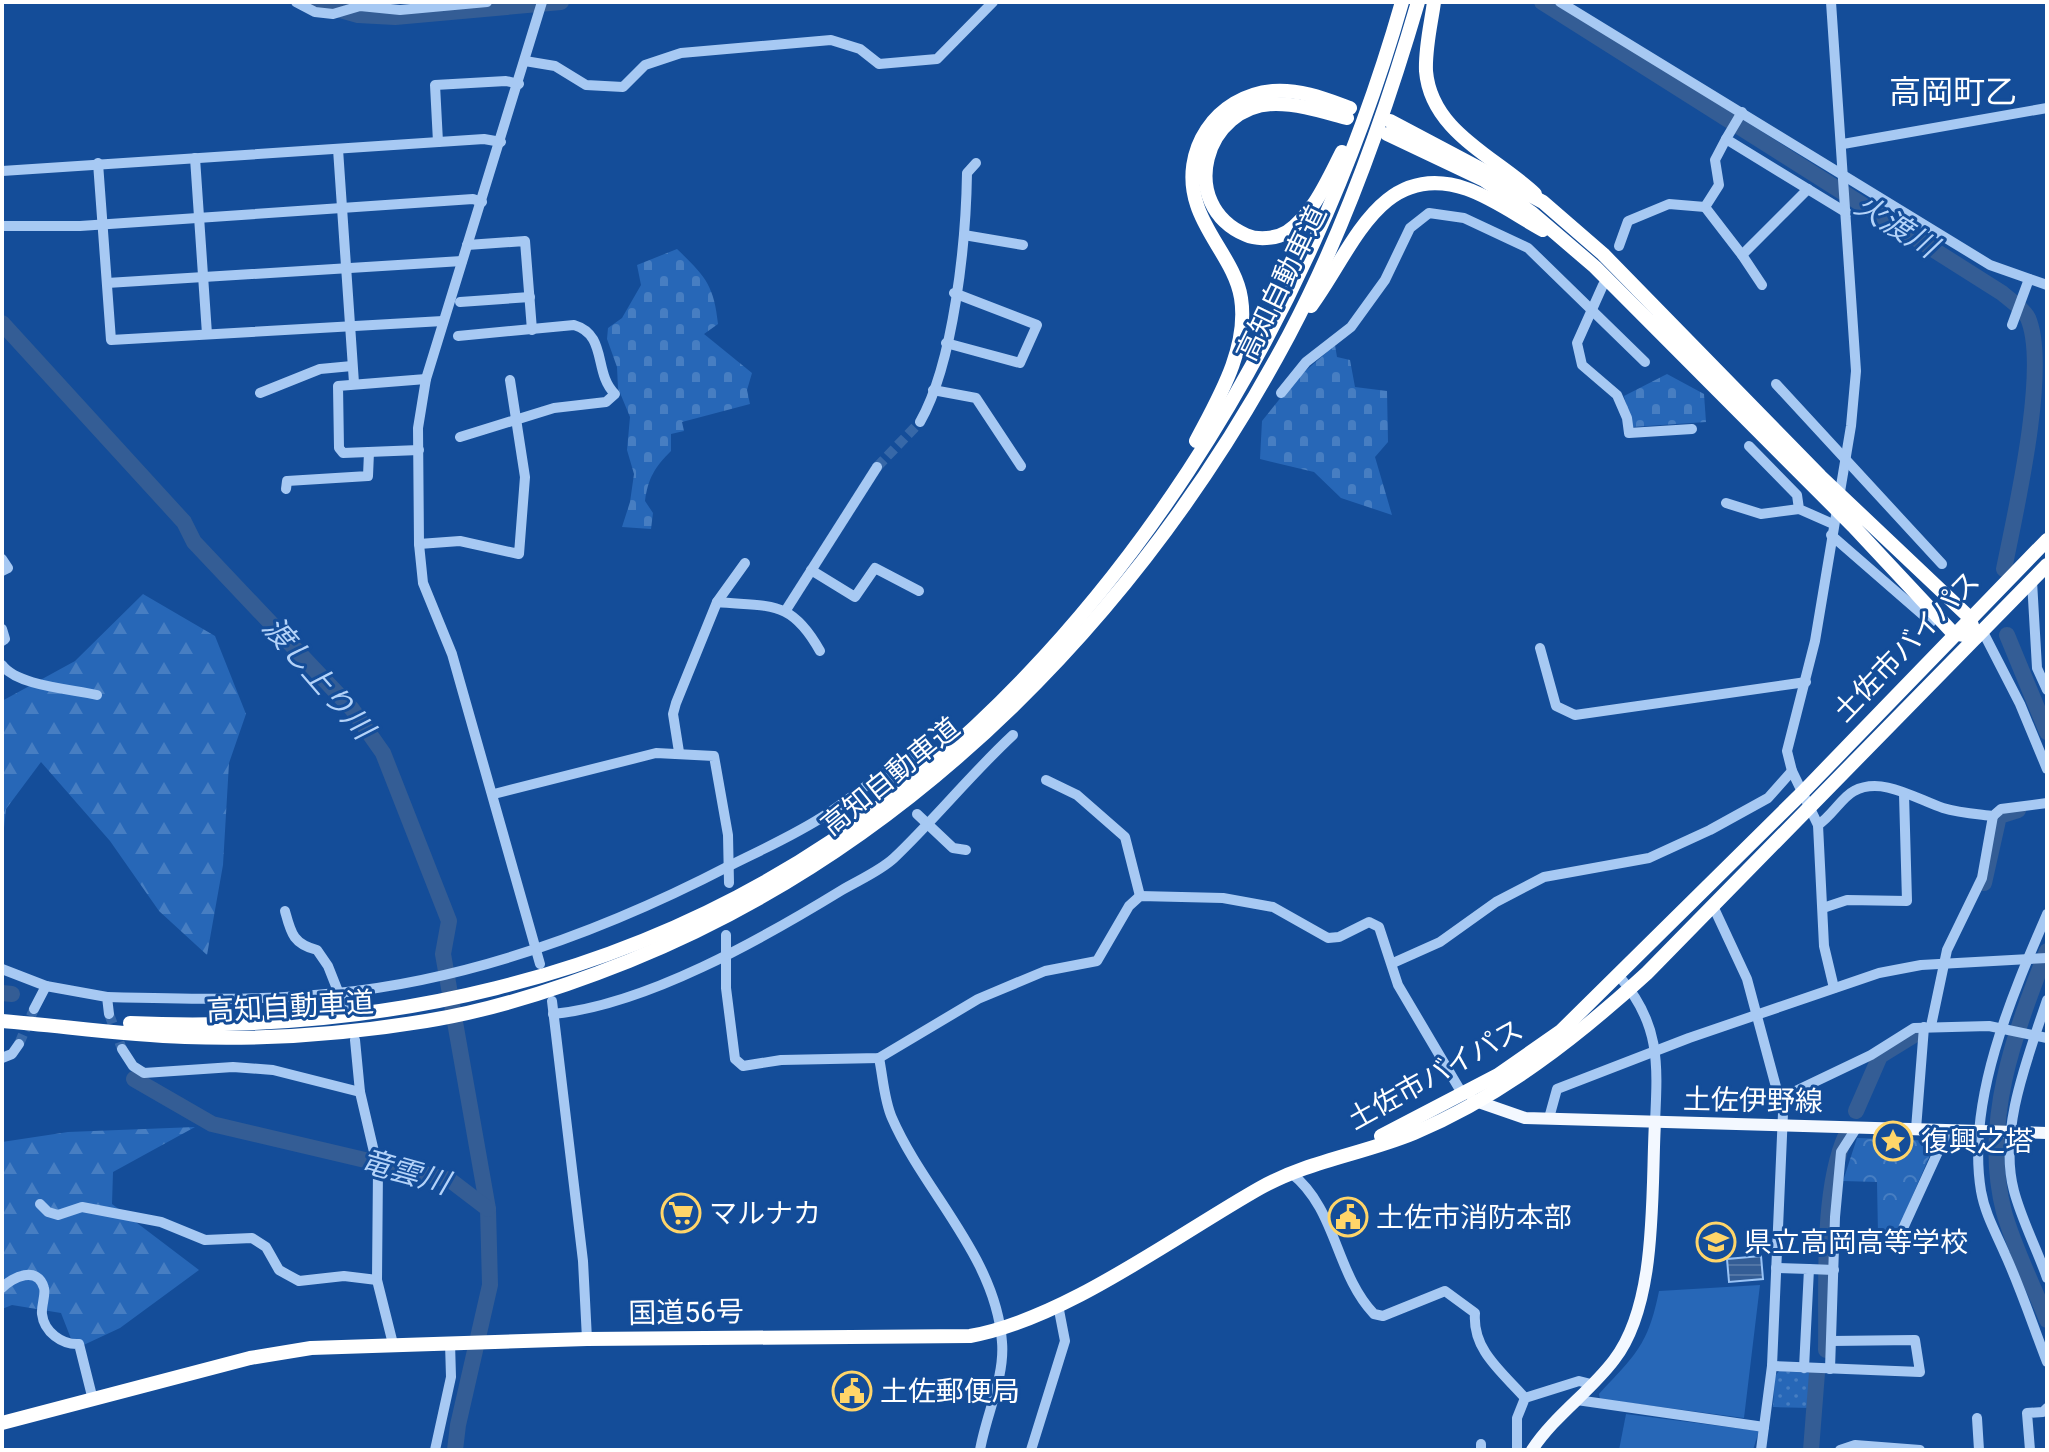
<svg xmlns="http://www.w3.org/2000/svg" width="2049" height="1452" font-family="Roboto,'Noto Sans JP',sans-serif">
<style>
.grass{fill:url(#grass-dots)}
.forest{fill:url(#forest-firs)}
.cemetery{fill:url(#cemetery-stones)}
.park{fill:url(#park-crowns)}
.pitch{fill:#2767b7}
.water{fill:url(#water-rules);stroke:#99c3f6;stroke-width:2}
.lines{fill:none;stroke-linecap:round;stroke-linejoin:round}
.river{stroke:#345d95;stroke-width:16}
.minor-tunnel{stroke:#3768a8;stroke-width:10;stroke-dasharray:10 5;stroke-linecap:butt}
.minor{stroke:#a7c9f3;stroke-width:10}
.major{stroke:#f3f8ff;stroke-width:12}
.highway{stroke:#fff;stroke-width:14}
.labels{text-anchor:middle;stroke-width:6;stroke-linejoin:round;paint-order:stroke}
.street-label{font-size:28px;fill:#fff;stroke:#144d99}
.poi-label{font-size:28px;fill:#fff;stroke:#144d99;text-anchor:start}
.water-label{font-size:30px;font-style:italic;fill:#b4d3f9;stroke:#144d99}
.quarter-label{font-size:32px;fill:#fff;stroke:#144d99}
</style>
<defs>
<pattern id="grass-dots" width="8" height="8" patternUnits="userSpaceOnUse" patternTransform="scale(2)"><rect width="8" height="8" fill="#2767b7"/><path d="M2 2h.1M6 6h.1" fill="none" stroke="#477ec2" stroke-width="1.8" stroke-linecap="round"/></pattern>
<pattern id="forest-firs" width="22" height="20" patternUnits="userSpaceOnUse" patternTransform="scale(2)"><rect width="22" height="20" fill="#2767b7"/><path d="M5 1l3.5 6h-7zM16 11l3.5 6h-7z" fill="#477ec2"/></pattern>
<pattern id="cemetery-stones" width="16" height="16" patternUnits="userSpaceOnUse" patternTransform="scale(2)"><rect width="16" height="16" fill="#2767b7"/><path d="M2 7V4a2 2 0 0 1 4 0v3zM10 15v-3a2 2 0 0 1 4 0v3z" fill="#477ec2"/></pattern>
<pattern id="park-crowns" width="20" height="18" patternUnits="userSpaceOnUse" patternTransform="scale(2)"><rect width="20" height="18" fill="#2767b7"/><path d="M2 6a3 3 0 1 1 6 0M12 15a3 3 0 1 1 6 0" fill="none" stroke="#477ec2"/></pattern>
<pattern id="water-rules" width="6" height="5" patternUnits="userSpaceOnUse" patternTransform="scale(2)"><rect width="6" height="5" fill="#345d95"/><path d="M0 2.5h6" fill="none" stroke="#5275a5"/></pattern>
</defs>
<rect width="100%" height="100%" fill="#144d99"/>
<polygon class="grass" points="1779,1371 1814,1373 1811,1408 1773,1407 1775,1376"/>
<g class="forest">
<polygon points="143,594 215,636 246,714 229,763 223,865 207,955 159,911 110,841 41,762 6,809 2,847 2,701 75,661"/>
<polygon points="195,1127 113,1172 112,1204 199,1270 120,1328 75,1349 61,1313 12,1305 2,1309 2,1142 68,1132"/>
</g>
<g class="cemetery">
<path d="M677 249C705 276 714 285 718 324L704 334 752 373 747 390 750 404 682 422 684 431 671 434V451C655 467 648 478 645 501L653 513 651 529 622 527 630 502 634 474 627 450 630 417 618 388 617 367 607 339 608 328 622 318 641 285 637 265Z"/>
<polygon points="1335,345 1337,357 1350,360 1355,387 1387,391 1388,442 1375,457 1392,515 1341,498 1314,472 1260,459 1262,421 1294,381"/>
<polygon points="1667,374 1704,394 1706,422 1632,427 1624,396"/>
</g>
<polygon class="park" points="1857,1138 1936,1141 1896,1234 1878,1234 1877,1182 1843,1181"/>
<g class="pitch">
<path d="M1760 1285 1744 1418 1600 1399 1599 1394C1635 1355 1648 1346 1659 1291Z"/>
<polygon points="1626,1414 1759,1431 1753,1450 1619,1450"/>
</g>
<polygon class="water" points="1761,1256 1763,1279 1729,1282 1727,1259"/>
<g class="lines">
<g class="river">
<polyline points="312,2 358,15 395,17 561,2"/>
<path d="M1542 2 2002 293C2010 300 2023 308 2028 318 2049 367 2016 510 2004 569"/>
<polyline points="2,323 184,522 194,542 352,709 383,753 449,921 443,954 488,1209 490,1285 458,1425 455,1450"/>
<polyline points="2007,635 2047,732"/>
<polyline points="1984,883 1999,816 2018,810"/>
<path d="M2047 951C2014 1033 1981 1124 2004 1212 2014 1248 2033 1285 2047 1320"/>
<polyline points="2,993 12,994"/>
<polyline points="134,1079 212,1124 450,1180 488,1209"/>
<polyline points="1856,1111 1880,1056 1919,1032"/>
<path d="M1826 1350C1827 1288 1821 1190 1846 1135"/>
<polyline points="1811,1450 1817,1373"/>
</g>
<g class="minor-tunnel">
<polyline points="877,467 920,422"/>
<polyline points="109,1014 122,1049"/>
<polyline points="19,1044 34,1009"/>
</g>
<g class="minor">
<polyline points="296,2 315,12 333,14 360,6 400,10 487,2"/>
<polyline points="1560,2 1990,265 2047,285"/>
<polyline points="1831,2 1856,371 1851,426 1815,641 1787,751 1792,771 1818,825 1824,946 1834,988"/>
<polyline points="525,61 555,66 586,85 623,87 645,65 681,53 831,40 860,49 879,64 937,59 993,2"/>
<polyline points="1742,112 1726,139 1847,213"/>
<polyline points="1726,139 1715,160 1719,185 1705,207 1742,255 1808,189"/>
<polyline points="438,142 435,85 506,81 519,84"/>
<polyline points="1843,144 2047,108"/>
<polyline points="338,149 354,383"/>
<polyline points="195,158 207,334"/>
<polyline points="98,163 111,340 443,321"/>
<polyline points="2,171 484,139 501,142"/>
<polyline points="2,226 80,226 473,199 482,202"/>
<polyline points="964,235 1023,245"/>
<polyline points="467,245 525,241 532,330"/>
<polyline points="1619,246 1628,221 1669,204 1705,207"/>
<polyline points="1742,255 1762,285"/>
<polyline points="107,283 462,261"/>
<polyline points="1603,285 1577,343 1582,365 1617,395 1627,418 1629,433 1692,429"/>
<polyline points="460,302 530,297"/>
<polyline points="2012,325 2029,279"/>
<path d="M458 336 574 325C608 335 593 373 615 394L606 402 554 408 460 437"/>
<polyline points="946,343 1020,363 1037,325 954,293"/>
<polyline points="1776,384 1942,564"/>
<polyline points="933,390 976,398 1021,466"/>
<polyline points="260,393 320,369 352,366"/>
<polyline points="1281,393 1306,362 1351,327 1385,280 1410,228 1429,213 1464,218 1528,248 1645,362"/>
<path d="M920 422C954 362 966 242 967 173L976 163"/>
<polyline points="1749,446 1797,495 1799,509 1833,524"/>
<polyline points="419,450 343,453 339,448 338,386 426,379"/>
<polyline points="286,489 287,481 368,476 369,452"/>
<polyline points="1726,503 1761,514 1799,509"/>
<polyline points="1831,535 1931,622"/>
<polyline points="419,544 460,541 519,554 525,477 510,380"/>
<polyline points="2,559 8,568 2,571"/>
<polyline points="811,570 855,597 875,568 919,591"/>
<polyline points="2032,581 2037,668 2047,690"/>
<path d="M717 602C771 607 791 599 820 651"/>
<polyline points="786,610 877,467"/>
<polyline points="2,629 5,639 2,641"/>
<polyline points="1982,630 2020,704 2047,769"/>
<polyline points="1540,648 1556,706 1575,715 1806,682"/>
<path d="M2 665C17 686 72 689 97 695"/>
<polyline points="679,752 673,714 676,703 717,602 745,563"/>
<polyline points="888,772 894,785"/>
<polyline points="1046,780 1077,795 1125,837 1140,896"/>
<polyline points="494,794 656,753 714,756 728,835 729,883"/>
<polyline points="917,814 953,848 966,850"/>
<path d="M1818 825C1832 816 1842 797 1854 791 1882 776 1916 799 1943 808 1959 813 1977 814 1993 816L2001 809 2047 803"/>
<polyline points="1713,906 1747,979 1783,1113 1772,1366 1761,1450"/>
<polyline points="1823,908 1847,900 1907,901 1904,794"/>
<path d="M285 911C291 933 293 944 317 950L328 966 345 1009"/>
<path d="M2047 914C2012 995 1966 1101 1981 1191 1985 1214 1996 1233 2005 1254 2021 1289 2033 1326 2047 1362"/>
<polyline points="726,935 726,988 735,1059 743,1066 781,1060 879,1058 978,999 1045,971 1097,961 1129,906 1140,896 1223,898 1273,907 1328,938 1339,937 1369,922 1379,927 1398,985 1463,1095"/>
<polyline points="1393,963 1440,942 1496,902 1544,877 1649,858 1710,830 1768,798 1792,771"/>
<polyline points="540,964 452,654 423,583 419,544 418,428 426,379 542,2"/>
<polyline points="2,969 46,986 107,997 109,1014"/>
<path d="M1619 976C1660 1023 1658 1062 1655 1122"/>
<path d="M107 997C183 999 261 1001 337 993 475 979 608 929 731 865 763 849 797 834 827 814 860 792 891 764 927 749"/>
<path d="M2047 1000C2028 1057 1998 1131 2014 1191 2022 1221 2037 1249 2047 1278"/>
<polyline points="552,1001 583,1261 587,1339"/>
<polyline points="34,1009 46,986"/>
<path d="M553 1014C646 1005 762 939 842 890 859 880 880 871 894 858 935 819 971 774 1013 735"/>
<polyline points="1931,1026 1947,950 1982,878 1993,816"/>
<polyline points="355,1040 360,1092 378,1169 377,1280 393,1344"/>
<polyline points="122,1049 133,1066 144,1073 233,1067 273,1070 360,1092"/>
<polyline points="2,1058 12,1054 19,1044"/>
<path d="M879 1058C883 1077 884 1100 892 1118 924 1192 996 1257 1002 1342 1005 1377 986 1415 980 1450"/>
<polyline points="1781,1098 1871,1055 1914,1028 1989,1026 2047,1038"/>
<polyline points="1549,1118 1557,1089 1689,1038 1879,973 1921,965 2047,958"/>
<polyline points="1916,1129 1924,1027"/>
<path d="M1291 1173C1337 1209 1335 1273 1374 1314L1383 1316 1445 1291 1475 1313C1472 1350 1502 1372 1525 1398"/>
<polyline points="40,1204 48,1212 58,1215 82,1207 161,1222 205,1240 252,1238 266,1247 279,1270 299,1281 344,1276 377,1280"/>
<polyline points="1900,1235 1948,1130"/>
<polyline points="1776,1268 1809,1269 1804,1368"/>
<polyline points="1809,1269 1834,1270"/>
<path d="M2 1288C12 1277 38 1265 44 1288 46 1295 41 1306 42 1314 44 1332 62 1345 79 1344L93 1400"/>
<polyline points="1772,1366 1920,1372 1915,1340 1831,1341"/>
<polyline points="1830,1369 1835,1217 1841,1152 1857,1127"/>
<polyline points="1577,1400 1764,1427"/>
<polyline points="1977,1418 1979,1450"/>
<polyline points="1481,1444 1481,1450"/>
<polyline points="435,1450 451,1377 450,1343"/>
<polyline points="1031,1450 1065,1341 1058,1305"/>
<polyline points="1517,1450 1517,1418 1525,1398 1579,1381 1591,1384"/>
<polyline points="1840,1450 1855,1445 1920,1450"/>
<polyline points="2030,1450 2027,1413 2043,1412 2047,1408"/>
</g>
<g class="major">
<polyline points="1473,1100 1525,1118 2047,1133"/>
<path d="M1532 1450C1554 1416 1590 1392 1614 1360 1658 1303 1651 1193 1655 1122"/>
</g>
<g class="highway">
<path d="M1434 2C1431 24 1425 48 1426 71 1431 132 1496 157 1535 194"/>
<polyline points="1387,134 1484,180 1532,213 1595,267 1853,526 1953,633 1976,637 1969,617 1820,476 1603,254 1543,202 1390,121"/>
<path d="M1342 152C1327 181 1314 213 1287 232 1276 239 1257 240 1246 235 1176 205 1204 104 1276 104 1300 104 1324 112 1347 118"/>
<path d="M1311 306C1353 249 1380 159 1467 189 1493 198 1519 217 1543 230"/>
<path d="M1196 441C1218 399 1249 348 1241 298 1236 265 1207 237 1197 205 1179 151 1216 96 1273 91 1300 89 1325 99 1350 108"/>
<path d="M2 1021C63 1026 124 1035 185 1037 265 1040 347 1034 426 1021 496 1010 564 987 629 961 918 844 1144 607 1289 335 1344 231 1385 115 1418 2"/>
<path d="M130 1023C378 1034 624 980 833 840 1114 651 1310 324 1402 2"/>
<polyline points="1381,1136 1498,1075 1561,1031 1802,793 2047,540"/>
<path d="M2 1423 250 1358 311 1348 587 1339 970 1336C1065 1319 1175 1236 1260 1188 1308 1161 1363 1154 1414 1133 1502 1096 1577 1037 1647 973L2047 565"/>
</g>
</g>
<defs>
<g id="sight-ring" transform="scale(2)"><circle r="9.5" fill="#144d99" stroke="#ffd569" stroke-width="1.5"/><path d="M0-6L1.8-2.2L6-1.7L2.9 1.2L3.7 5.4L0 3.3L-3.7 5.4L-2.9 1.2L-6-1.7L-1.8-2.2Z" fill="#ffd569"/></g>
<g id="supermarket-ring" transform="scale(2)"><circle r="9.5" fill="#144d99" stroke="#ffd569" stroke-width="1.5"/><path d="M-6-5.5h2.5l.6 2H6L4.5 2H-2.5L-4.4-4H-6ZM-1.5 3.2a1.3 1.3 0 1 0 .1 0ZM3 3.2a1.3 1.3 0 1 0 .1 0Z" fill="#ffd569"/></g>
<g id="civic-ring" transform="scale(2)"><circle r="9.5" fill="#144d99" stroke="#ffd569" stroke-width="1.5"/><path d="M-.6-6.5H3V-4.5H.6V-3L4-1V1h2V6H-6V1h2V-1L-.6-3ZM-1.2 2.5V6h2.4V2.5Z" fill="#ffd569"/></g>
<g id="school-ring" transform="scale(2)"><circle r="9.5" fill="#144d99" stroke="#ffd569" stroke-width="1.5"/><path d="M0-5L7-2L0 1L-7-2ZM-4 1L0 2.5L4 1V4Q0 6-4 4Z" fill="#ffd569"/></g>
</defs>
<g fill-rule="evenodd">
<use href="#sight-ring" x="1893" y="1141"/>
<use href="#supermarket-ring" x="681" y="1213"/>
<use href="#civic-ring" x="1348" y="1217"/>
<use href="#school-ring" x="1716" y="1242"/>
<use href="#civic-ring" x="852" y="1391"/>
</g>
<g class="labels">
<g class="street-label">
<text transform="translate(1281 283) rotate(-64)" y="10">高知自動車道</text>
<text transform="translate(1906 646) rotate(-46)" y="10">土佐市バイパス</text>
<text transform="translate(890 776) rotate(-39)" y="10">高知自動車道</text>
<text transform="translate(290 1006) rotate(-3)" y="10">高知自動車道</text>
<text transform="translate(1435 1074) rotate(-29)" y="10">土佐市バイパス</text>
<text transform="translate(1753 1100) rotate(1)" y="10">土佐伊野線</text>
<text transform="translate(686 1312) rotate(-1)" y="10">国道56号</text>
</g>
<g class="poi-label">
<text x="1921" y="1151">復興之塔</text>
<text x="709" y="1223">マルナカ</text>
<text x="1376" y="1227">土佐市消防本部</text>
<text x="1744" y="1252">県立高岡高等学校</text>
<text x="880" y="1401">土佐郵便局</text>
</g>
<g class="water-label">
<text transform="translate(1896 226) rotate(32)" y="10">火渡川</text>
<text transform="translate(318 678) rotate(49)" y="10">渡し上り川</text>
<text transform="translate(405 1172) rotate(16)" y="10">竜雲川</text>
</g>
<g class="quarter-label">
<text x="1953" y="103">高岡町乙</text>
</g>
</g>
<rect width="2049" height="1452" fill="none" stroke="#ffffff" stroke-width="8"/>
</svg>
